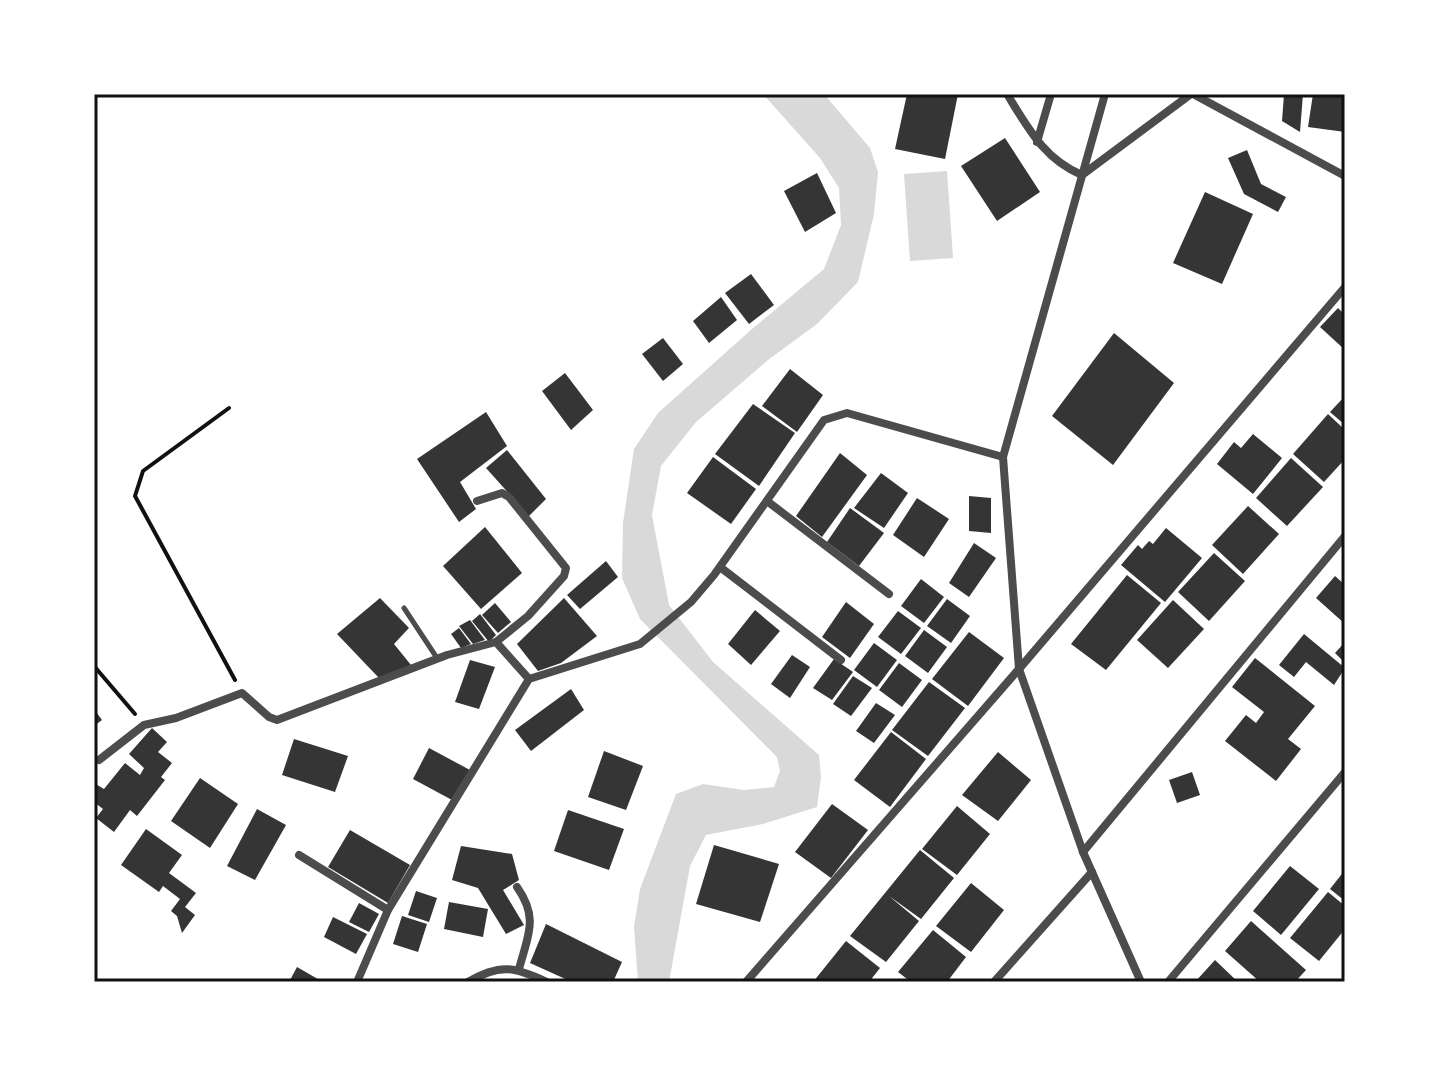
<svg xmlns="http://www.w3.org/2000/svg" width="1439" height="1076" font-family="Quicksand,sans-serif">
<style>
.water{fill:#d9d9d9}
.building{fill:#353535}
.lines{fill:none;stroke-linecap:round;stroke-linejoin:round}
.path{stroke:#111;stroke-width:4}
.service{stroke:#4c4c4c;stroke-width:5}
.minor{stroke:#4c4c4c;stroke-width:8}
.neatline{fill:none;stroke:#111;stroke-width:3}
</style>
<rect width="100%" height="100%" fill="#fff"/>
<g class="water">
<polygon points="763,94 824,94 870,148 878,172 874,214 858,282 817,324 768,360 696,422 661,466 652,515 669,605 713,662 819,755 821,777 817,807 763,824 706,835 690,866 669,982 638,982 634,927 640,889 676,794 703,784 744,790 774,787 780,771 777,757 640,619 622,578 623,523 634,449 658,413 752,329 824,269 841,225 839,188 820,158"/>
<polygon points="947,171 953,258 910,261 904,174"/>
</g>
<g class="building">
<polygon points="907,94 958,94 945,159 895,149"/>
<polygon points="1284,94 1303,94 1300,132 1282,121"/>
<polygon points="1313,94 1345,94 1345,132 1308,127"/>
<polygon points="1005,138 1040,192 997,221 961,166"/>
<polygon points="1247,150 1261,184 1286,197 1278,212 1244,194 1228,158"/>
<polygon points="817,173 836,213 805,232 784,191"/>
<polygon points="1205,192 1253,214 1222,284 1173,263"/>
<polygon points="751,274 774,305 749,324 725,293"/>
<polygon points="721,297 737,320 709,343 693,321"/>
<polygon points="1338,308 1345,315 1345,350 1320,327"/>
<polygon points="1114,333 1174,383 1113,465 1052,416"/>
<polygon points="663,338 683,364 663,381 642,354"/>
<polygon points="790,369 823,395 797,432 762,406"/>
<polygon points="565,373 593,410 571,430 542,391"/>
<polygon points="1345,396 1345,425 1330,412"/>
<polygon points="753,404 795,433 759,486 715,454"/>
<polygon points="486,412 507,446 460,482 476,509 459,522 417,459"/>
<polygon points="1328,414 1345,430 1345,459 1324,482 1293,454"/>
<polygon points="1253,434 1282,458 1253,494 1217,464 1234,442 1241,448"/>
<polygon points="507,450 546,499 529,516 486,468"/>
<polygon points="840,453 867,475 822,537 796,516"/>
<polygon points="713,457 756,489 731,524 687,493"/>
<polygon points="1291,458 1323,487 1287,526 1256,498"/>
<polygon points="881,473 908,493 884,528 854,508"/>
<polygon points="969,496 991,498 991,533 969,531"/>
<polygon points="917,498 949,519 924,557 893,535"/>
<polygon points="1248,506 1279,534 1243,574 1212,545"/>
<polygon points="850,508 884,533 859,566 827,542"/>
<polygon points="485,527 522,573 481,609 443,566"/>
<polygon points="1166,528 1202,558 1165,602 1121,565 1138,545 1142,549 1149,541 1153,544"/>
<polygon points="974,543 996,558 969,597 949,583"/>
<polygon points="1214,553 1245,581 1209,621 1178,592"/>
<polygon points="606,561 618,577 580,609 567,595"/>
<polygon points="1127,575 1161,603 1106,670 1071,644"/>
<polygon points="1335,576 1345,585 1345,624 1316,598"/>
<polygon points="921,579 944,597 924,623 901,606"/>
<polygon points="380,598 409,628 394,644 411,665 379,678 337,634"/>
<polygon points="564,598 597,636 561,663 538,671 517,644"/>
<polygon points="947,599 970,616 951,643 927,626"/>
<polygon points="1173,600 1204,629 1168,668 1137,640"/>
<polygon points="846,602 874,624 850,658 822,637"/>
<polygon points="495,603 511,622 498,633 482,615"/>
<polygon points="755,610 780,631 751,665 728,644"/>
<polygon points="898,611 921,628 901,654 878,637"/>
<polygon points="480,614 496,635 489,642 472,621"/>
<polygon points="470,620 485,640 473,644 459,626"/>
<polygon points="459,628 471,644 461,648 451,634"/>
<polygon points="924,630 947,647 928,673 905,656"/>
<polygon points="969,632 1004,658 968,706 932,679"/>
<polygon points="1304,634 1345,668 1334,685 1306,662 1294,677 1279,665"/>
<polygon points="1345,642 1345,663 1335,653"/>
<polygon points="874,643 897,660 877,687 854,670"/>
<polygon points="792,655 810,667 790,698 771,684"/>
<polygon points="1255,658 1315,706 1288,739 1301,749 1276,781 1225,741 1246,715 1256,723 1264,712 1232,687"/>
<polygon points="834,659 853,672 832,700 813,688"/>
<polygon points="470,660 495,667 479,709 455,702"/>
<polygon points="899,663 922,680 902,707 879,690"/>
<polygon points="853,676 872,688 851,716 833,704"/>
<polygon points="929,682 965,708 928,756 892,730"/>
<polygon points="571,689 584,710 531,751 515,730"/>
<polygon points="876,703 895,715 874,743 856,731"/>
<polygon points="94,709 102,720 94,726"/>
<polygon points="152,728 167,742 158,752 172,763 161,777 165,780 137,816 130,810 114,832 96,818 103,809 94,802 94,783 104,789 125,763 140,775 144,768 129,754"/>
<polygon points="891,732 926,759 890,807 854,780"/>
<polygon points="294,739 348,756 335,792 282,775"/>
<polygon points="429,748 470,770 452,800 413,779"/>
<polygon points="604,751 643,766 626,810 588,797"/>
<polygon points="998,752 1031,780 998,821 962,795"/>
<polygon points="1192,772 1200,795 1177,803 1169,780"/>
<polygon points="200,778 238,804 210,848 171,821"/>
<polygon points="832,804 868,830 831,878 795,852"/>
<polygon points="957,806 990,834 957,875 922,849"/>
<polygon points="257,809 286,825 255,880 227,866"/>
<polygon points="568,810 624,829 609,870 554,851"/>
<polygon points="146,829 182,855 169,873 196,893 185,907 195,915 182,933 177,916 171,911 180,899 163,886 159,892 121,865"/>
<polygon points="350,830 410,865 388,903 328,867"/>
<polygon points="714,845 779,864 760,922 696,904"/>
<polygon points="461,846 512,854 519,880 503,890 524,925 506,934 478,888 452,880"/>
<polygon points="920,850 954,878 921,919 889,896 919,921 886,962 850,936"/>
<polygon points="1290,866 1319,889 1281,935 1253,911"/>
<polygon points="1345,870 1345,901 1330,889"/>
<polygon points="971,883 1004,910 971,952 936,926"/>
<polygon points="416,891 437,898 429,922 408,915"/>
<polygon points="1328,892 1345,906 1345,929 1319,961 1290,938"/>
<polygon points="449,902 488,909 483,937 444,929"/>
<polygon points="359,903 379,914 369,932 349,922"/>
<polygon points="402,916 427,924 418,952 393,944"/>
<polygon points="333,917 367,934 356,954 324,937"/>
<polygon points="1251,921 1306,970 1295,982 1260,982 1225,951"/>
<polygon points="546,924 622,962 613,982 572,982 530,963"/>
<polygon points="933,930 966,957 947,982 911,982 898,972"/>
<polygon points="846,941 880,968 869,982 813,982"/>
<polygon points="1215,960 1238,982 1195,982"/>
<polygon points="297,967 323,982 289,982"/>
</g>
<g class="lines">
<g class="path">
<polyline points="229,408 143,471 135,496 235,680"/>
<polyline points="94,666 135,714"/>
</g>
<polyline class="service" points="404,608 437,658"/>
<g class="minor">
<path d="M1007 94C1028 128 1044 159 1082 175"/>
<polyline points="1105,94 1003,457 1019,669 1083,852 1141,982"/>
<polyline points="1193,94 1345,176"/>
<polyline points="1037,142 1051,94"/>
<polyline points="1082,175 1191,94"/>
<polyline points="477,501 502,493 509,497 566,568 564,576 528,616 496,642"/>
<polyline points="767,501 889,594"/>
<polyline points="720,567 841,660"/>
<polyline points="99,760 144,725 176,718 242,693 269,717 277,720 447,655 496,642 529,679"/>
<polyline points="1083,852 1345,536"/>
<polyline points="299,855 388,910 529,679 640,644 691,602 714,575 824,420 847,413 1003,457"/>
<path d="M517 887C539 918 528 935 519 969"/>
<polyline points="357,982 388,910"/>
<path d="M468 982C500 963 515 967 547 982"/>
<polyline points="746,982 1019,669 1345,287"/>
<polyline points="994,982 1092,872"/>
<polyline points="1168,982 1345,772"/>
</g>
</g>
<rect width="1439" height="1076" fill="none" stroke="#ffffff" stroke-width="192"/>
<rect x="96" y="96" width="1247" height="884" class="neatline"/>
</svg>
